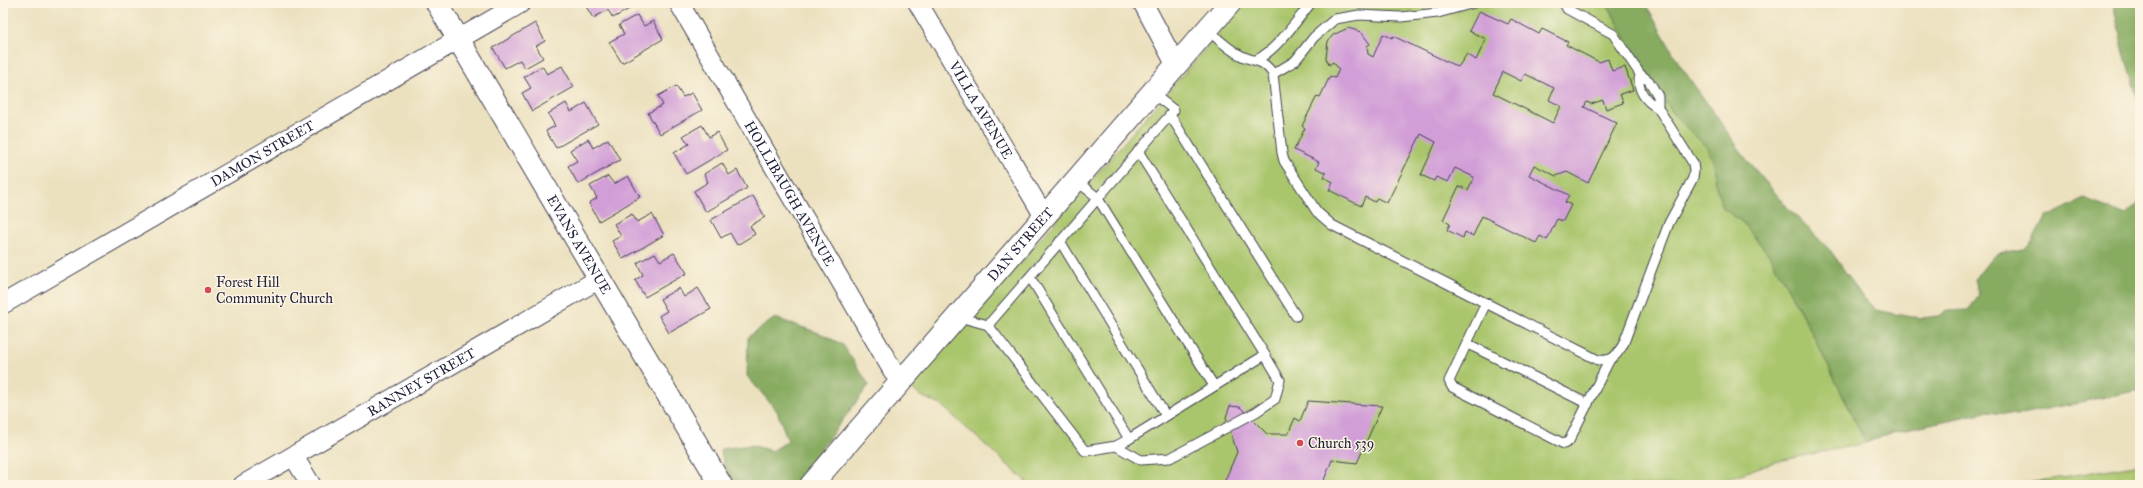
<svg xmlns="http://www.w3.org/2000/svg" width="2143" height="488" font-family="'IM FELL Great Primer',serif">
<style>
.green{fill:#aac66d;stroke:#667454}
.forest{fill:#87ab60;stroke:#54664e}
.building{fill:#d19ed7;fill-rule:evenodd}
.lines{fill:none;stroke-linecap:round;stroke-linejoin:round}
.lane-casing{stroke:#403f4f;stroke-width:11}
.street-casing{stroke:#403f4f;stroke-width:21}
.secondary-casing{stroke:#403f4f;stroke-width:24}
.lane{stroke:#fff;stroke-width:9}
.street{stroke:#fff;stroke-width:19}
.secondary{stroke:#fff;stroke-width:22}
.poi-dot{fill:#d1495b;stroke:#fcf5e5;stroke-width:1.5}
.labels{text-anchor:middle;stroke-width:3;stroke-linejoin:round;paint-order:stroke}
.street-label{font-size:14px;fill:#22223b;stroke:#fcf5e5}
.poi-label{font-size:14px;fill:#22223b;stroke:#fcf5e5;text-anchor:start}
</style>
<rect width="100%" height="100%" fill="#fcf5e5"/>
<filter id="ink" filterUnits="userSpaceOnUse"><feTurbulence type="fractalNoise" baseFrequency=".025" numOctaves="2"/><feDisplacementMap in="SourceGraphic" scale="8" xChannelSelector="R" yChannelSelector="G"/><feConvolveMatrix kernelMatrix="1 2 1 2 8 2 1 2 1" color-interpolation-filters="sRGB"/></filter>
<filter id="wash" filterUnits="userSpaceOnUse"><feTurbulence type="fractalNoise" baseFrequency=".012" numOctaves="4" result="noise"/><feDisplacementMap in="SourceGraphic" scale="16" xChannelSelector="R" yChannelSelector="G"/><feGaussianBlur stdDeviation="0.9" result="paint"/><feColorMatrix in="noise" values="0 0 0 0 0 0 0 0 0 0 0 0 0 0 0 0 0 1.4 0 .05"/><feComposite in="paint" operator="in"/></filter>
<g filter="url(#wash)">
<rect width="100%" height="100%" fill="#ece1bf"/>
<g class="green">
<polygon points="1245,3 1607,3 1631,48 1674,115 1707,148 1714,163 1716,186 1723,208 1742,222 1770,256 1813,335 1866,443 1774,462 1710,485 1030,485 941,405 921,396 911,388"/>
<polygon points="2140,464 2140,485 2016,485"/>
</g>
<g class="forest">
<polygon points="1607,3 1645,3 1680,65 1747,160 1788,208 1831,251 1861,295 1876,310 1906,316 1922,318 1938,316 1947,311 1968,310 1979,296 1975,279 1990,260 1999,253 2024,249 2033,240 2045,218 2084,199 2126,215 2140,202 2140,390 2017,415 1986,412 1893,432 1866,443 1813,335 1770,256 1742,222 1723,208 1716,186 1714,163 1707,148 1674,115 1631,48"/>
<polygon points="2113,3 2140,3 2140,108 2123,49"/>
<polygon points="775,318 822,334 843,345 869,385 794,485 736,485 726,471 720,449 751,445 772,451 788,441 777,411 747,376 748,337"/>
</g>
<g id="blocks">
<g class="building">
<polygon points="584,3 628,3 631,8 613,18 608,10 593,18"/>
<path d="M1479 11 1508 24 1511 19 1539 34 1542 29 1568 42 1566 45 1599 62 1608 59 1612 71 1625 67 1633 90 1620 94 1623 103 1606 109 1603 100 1591 104 1587 102 1584 107 1617 123 1588 183 1567 172 1556 176 1534 165 1529 175 1569 195 1565 202 1571 205 1563 221 1557 219 1547 240 1540 236 1536 243 1482 216 1473 236 1465 232 1463 238 1447 230 1450 224 1443 220 1459 186 1468 190 1474 177 1455 168 1448 182 1436 177 1434 181 1421 175 1436 142 1421 134 1387 203 1377 198 1375 202 1365 197 1361 206 1329 190 1333 182 1324 177 1326 173 1316 168 1319 162 1294 150 1305 128 1302 126 1317 96 1320 97 1330 76 1335 78 1339 69 1333 62 1329 65 1326 58 1328 41 1333 35 1348 28 1361 32 1370 44 1367 46 1368 54 1373 57 1383 34 1392 38 1393 36 1458 67 1467 54 1476 60 1486 39 1469 31ZM1503 72 1521 81 1525 74 1554 88 1549 100 1561 106 1553 123 1493 93Z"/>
<polygon points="637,15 644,26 653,21 663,39 622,63 609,42 624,34 619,25"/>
<polygon points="535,23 545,41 536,46 543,58 525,68 520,60 505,68 493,48"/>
<polygon points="542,66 547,74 562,66 574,87 532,111 522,93 531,88 524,77"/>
<polygon points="676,86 683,97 692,93 702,110 660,134 648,113 663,105 658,96"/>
<polygon points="566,103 571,112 586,103 598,124 556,148 546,131 555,126 548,114"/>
<polygon points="702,125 709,137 717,132 727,150 686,174 674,153 689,144 683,136"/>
<polygon points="588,139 593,148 608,139 620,160 578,184 568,166 577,161 570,150"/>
<polygon points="722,163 729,175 737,170 747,188 706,212 694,191 708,182 704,174"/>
<polygon points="608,176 614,184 628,176 640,197 599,221 589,203 597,198 590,186"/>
<polygon points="753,196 765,217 750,226 755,234 737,245 730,233 721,238 711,220"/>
<polygon points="632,214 637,222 652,214 664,235 623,259 612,241 621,236 614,224"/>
<polygon points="655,253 660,261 674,253 687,273 645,297 635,280 643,275 637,263"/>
<polygon points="679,288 684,297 698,288 711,309 669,333 659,316 667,311 660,299"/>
<polygon points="1308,401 1382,406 1357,463 1332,460 1322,485 1223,485 1237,452 1226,417 1230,406 1240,407 1267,434 1288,434 1295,418 1300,421"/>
</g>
</g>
</g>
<g filter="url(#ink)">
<use href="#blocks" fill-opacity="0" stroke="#403f4f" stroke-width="1"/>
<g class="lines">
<g class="lane-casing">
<g id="lane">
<path d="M1564 3 1567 9 1613 34 1640 74 1649 81 1658 96V108C1645 101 1636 89 1640 74"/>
<path d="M1207 29C1218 39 1229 50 1242 56 1256 63 1262 58 1273 74L1282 153 1284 161 1317 212 1332 225 1598 360C1613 361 1615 357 1623 345L1669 223 1693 178 1694 171 1693 163 1658 108"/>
<path d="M1256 60C1276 51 1297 20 1311 3"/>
<polyline points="1273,74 1295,61 1314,37 1335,19 1359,15 1401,17 1438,13 1474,3"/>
<polyline points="1170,115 1296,316"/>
<polyline points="1075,180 1097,197 1214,386"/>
<polyline points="1060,241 1166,416"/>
<polyline points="1030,277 1129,439"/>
<polyline points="1486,303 1449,381 1452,387 1564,444 1569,441 1609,361"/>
<polyline points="959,317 988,325 1170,115 1174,110 1152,93"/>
<polyline points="988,325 1085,451 1116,446 1129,439 1265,355 1138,151"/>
<polyline points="1468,344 1588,404"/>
<polyline points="1116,446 1141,460 1170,458 1256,412 1275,399 1280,380 1265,355"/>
</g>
</g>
<g class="street-casing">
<g id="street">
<path id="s1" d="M679 3 900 383"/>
<path id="s2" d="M918 3 1044 216"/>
<polyline points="1143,3 1176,65"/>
<path id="s3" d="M3 304 521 3"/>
<polyline points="294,457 311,485"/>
<path id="s4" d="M243 485 599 279"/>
</g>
</g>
<g class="secondary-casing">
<g id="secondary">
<path id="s5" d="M437 3 721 485"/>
<path id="s6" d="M811 485 1230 3"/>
</g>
</g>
<use href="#lane" class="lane"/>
<use href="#street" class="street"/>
<use href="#secondary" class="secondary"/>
</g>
</g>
<g class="poi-dot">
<circle cx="208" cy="290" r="4"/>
<circle cx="1300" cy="443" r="4"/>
</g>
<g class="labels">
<g class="street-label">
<text dy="5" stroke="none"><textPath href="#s2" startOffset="124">VILLA AVENUE</textPath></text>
<text dy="5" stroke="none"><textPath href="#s3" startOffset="300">DAMON STREET</textPath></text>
<text dy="5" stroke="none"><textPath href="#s1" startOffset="220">HOLLIBAUGH AVENUE</textPath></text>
<text dy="5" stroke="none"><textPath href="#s5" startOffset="280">EVANS AVENUE</textPath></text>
<text dy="5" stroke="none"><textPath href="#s6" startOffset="319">DAN STREET</textPath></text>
<text dy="5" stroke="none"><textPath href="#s4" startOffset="206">RANNEY STREET</textPath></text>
</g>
<g class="poi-label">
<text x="216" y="287">Forest Hill<tspan x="216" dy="16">Community Church</tspan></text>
<text x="1308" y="448">Church 539</text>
</g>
</g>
<rect width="2143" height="488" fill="none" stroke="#fcf5e5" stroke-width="16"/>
</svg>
